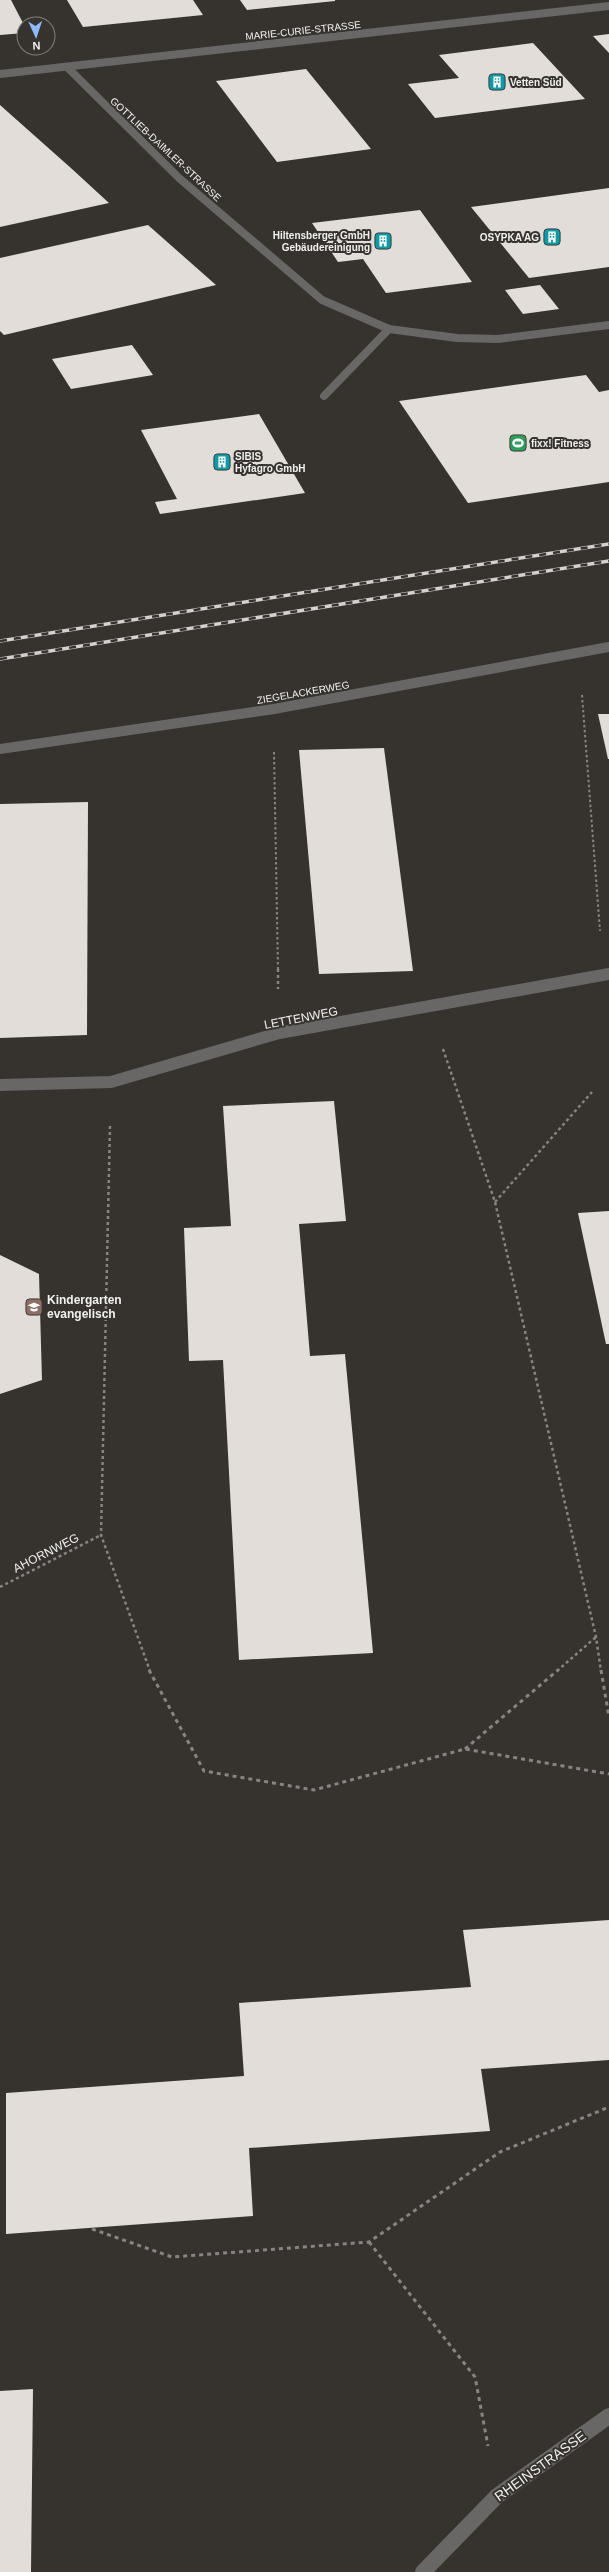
<svg xmlns="http://www.w3.org/2000/svg" width="609" height="2572" font-family="Helvetica,sans-serif">
<style>
.building{fill:#e2ddd9}
.lines{fill:none;stroke-linecap:round;stroke-linejoin:round}
.path-far2{stroke:#878481;stroke-width:2;stroke-dasharray:2.5 2.5;stroke-linecap:butt}
.path-far1{stroke:#878481;stroke-width:2.5;stroke-dasharray:3 3;stroke-linecap:butt}
.path{stroke:#878481;stroke-width:3;stroke-dasharray:4 4;stroke-linecap:butt}
.minor-far3{stroke:#696766;stroke-width:8}
.minor-far2{stroke:#696766;stroke-width:10}
.minor-far1{stroke:#696766;stroke-width:12}
.minor{stroke:#696766;stroke-width:16}
.rail-casing{stroke:#d4d1ce;stroke-width:3.5}
.rail{stroke:#36332f;stroke-width:2.5;stroke-dasharray:7;stroke-linecap:butt}
.labels{text-anchor:middle;stroke-width:4;stroke-linejoin:round;paint-order:stroke}
.far-street-label{font-size:10px;fill:#f3f1ee;stroke:#36332f}
.far-poi-label{font-size:10px;font-weight:bold;fill:#f3f1ee;stroke:#36332f;text-anchor:start}
.street-label{font-size:12px;fill:#f3f1ee;stroke:#36332f}
.poi-label{font-size:12px;font-weight:bold;fill:#f3f1ee;stroke:#36332f;text-anchor:start}
.near-street-label{font-size:14px;fill:#f3f1ee;stroke:#36332f}
</style>
<rect width="100%" height="100%" fill="#36332f"/>
<g class="building">
<polygon points="0,0 11,0 24,25 24,33 0,35"/>
<polygon points="67,0 193,0 203,15 83,27"/>
<polygon points="240,0 335,0 335,1 247,10"/>
<polygon points="609,34 609,53 593,36"/>
<polygon points="533,43 585,99 435,118 408,84 459,78 439,55"/>
<polygon points="306,69 371,149 277,162 216,81"/>
<polygon points="0,105 72,169 109,203 0,227"/>
<polygon points="609,188 609,267 529,278 471,207"/>
<polygon points="420,210 472,282 386,293 363,259 338,262 312,223"/>
<polygon points="148,225 216,285 4,335 0,331 0,258"/>
<polygon points="540,285 559,309 523,314 505,290"/>
<polygon points="132,345 153,375 71,389 52,359"/>
<polygon points="586,375 599,392 609,390 609,482 468,503 399,401"/>
<polygon points="259,414 305,493 160,514 155,502 177,499 141,430"/>
<polygon points="598,714 609,714 609,759 608,759"/>
<polygon points="384,748 413,971 319,974 299,750"/>
<polygon points="88,802 87,1035 0,1038 0,804"/>
<polygon points="334,1101 346,1221 299,1224 310,1356 345,1354 373,1653 239,1660 223,1360 189,1361 184,1228 231,1226 223,1106"/>
<polygon points="609,1211 609,1344 606,1344 578,1213"/>
<polygon points="0,1255 39,1274 42,1380 0,1394"/>
<polygon points="609,1920 609,2060 481,2069 490,2131 249,2148 253,2216 6,2234 6,2093 244,2076 239,2003 471,1987 463,1930"/>
<polygon points="33,2389 31,2572 0,2572 0,2391"/>
</g>
<g class="lines">
<g class="path-far2">
<polyline points="582,695 600,931"/>
<polyline points="274,752 278,970"/>
</g>
<g class="path-far1">
<polyline points="278,969 278,989"/>
<polyline points="443,1049 495,1202 596,1637 601,1671"/>
<polyline points="110,1126 101,1535 150,1671"/>
<polyline points="495,1202 592,1092"/>
<polyline points="0,1587 101,1535"/>
<polyline points="557,1671 596,1637"/>
</g>
<g class="path">
<polyline points="149,1670 204,1771 314,1790 465,1749 609,1774"/>
<polyline points="601,1670 609,1717"/>
<polyline points="465,1749 558,1670"/>
<polyline points="92,2229 172,2257 369,2242 500,2152 609,2107"/>
<polyline points="369,2242 475,2377 488,2446"/>
</g>
<g class="minor-far3">
<polyline points="67,67 179,178 322,300 389,329 457,338 498,339 609,325"/>
<polyline points="0,74 609,6"/>
<polyline points="324,396 389,329"/>
</g>
<polyline class="minor-far2" points="0,749 274,709 609,647"/>
<polyline class="minor-far1" points="0,1085 111,1082 279,1033 609,974"/>
<polyline class="minor" points="423,2572 497,2496 609,2416"/>
<g class="rail-casing">
<g id="rail">
<polyline points="0,641 609,544"/>
<polyline points="0,659 609,561"/>
</g>
</g>
<use href="#rail" class="rail"/>
</g>
<defs>
<g id="building-square" transform="scale(0.9)"><rect x="-9" y="-9" width="18" height="18" rx="4" fill="#0f9aa8" stroke="#36332f"/><path d="M-4-6H4V6H1V3H-1V6H-4ZM-2.5-4.3h1.7v1.8h-1.7ZM.8-4.3h1.7v1.8H.8ZM-2.5-1h1.7V.8h-1.7ZM.8-1h1.7V.8H.8Z" fill="#fff"/></g>
<g id="stadium-square" transform="scale(0.9)"><rect x="-9" y="-9" width="18" height="18" rx="4" fill="#2e9e5b" stroke="#36332f"/><path d="M0-5a6.5 5 0 1 0 0 10a6.5 5 0 1 0 0-10ZM-3.5-1.8h7v3.6h-7Z" fill="#fff"/></g>
<g id="school-square" transform="scale(0.9)"><rect x="-9" y="-9" width="18" height="18" rx="4" fill="#8d6e63" stroke="#36332f"/><path d="M0-5L7-2L0 1L-7-2ZM-4 1L0 2.5L4 1V4Q0 6-4 4Z" fill="#fff"/></g>
</defs>
<g fill-rule="evenodd">
<use href="#building-square" x="497" y="82"/>
<use href="#building-square" x="552" y="237"/>
<use href="#building-square" x="383" y="241"/>
<use href="#stadium-square" x="518" y="443"/>
<use href="#building-square" x="222" y="462"/>
<use href="#school-square" x="34" y="1307"/>
</g>
<g class="labels">
<g class="far-street-label">
<text transform="translate(303 30) rotate(-6)" y="4">MARIE-CURIE-STRASSE</text>
<text transform="translate(166 149) rotate(43)" y="4">GOTTLIEB-DAIMLER-STRASSE</text>
<text transform="translate(303 692) rotate(-10)" y="4">ZIEGELACKERWEG</text>
</g>
<g class="far-poi-label">
<text x="510" y="86">Vetten Süd</text>
<text x="370" y="239" text-anchor="end">Hiltensberger GmbH<tspan x="370" dy="12">Gebäudereinigung</tspan></text>
<text x="539" y="241" text-anchor="end">OSYPKA AG</text>
<text x="531" y="447">fixx! Fitness</text>
<text x="235" y="460">SIBIS<tspan x="235" dy="12">Hyfagro GmbH</tspan></text>
</g>
<g class="street-label">
<text transform="translate(301 1018) rotate(-11)" y="4">LETTENWEG</text>
<text transform="translate(46 1553) rotate(-27)" y="4">AHORNWEG</text>
</g>
<g class="poi-label">
<text x="47" y="1304">Kindergarten<tspan x="47" dy="14">evangelisch</tspan></text>
</g>
<g class="near-street-label">
<text transform="translate(540 2466) rotate(-36)" y="5">RHEINSTRASSE</text>
</g>
</g>
<g transform="translate(36 36) rotate(177)"><circle r="19" fill="#36332f" stroke="#827f7b"/>
<path d="M0-3L7 15L0 10L-7 15Z" fill="#8eb9fd"/>
<text y="-6" font-size="11" font-weight="bold" text-anchor="middle" fill="#f3f1ee">N</text>
</g>
</svg>
